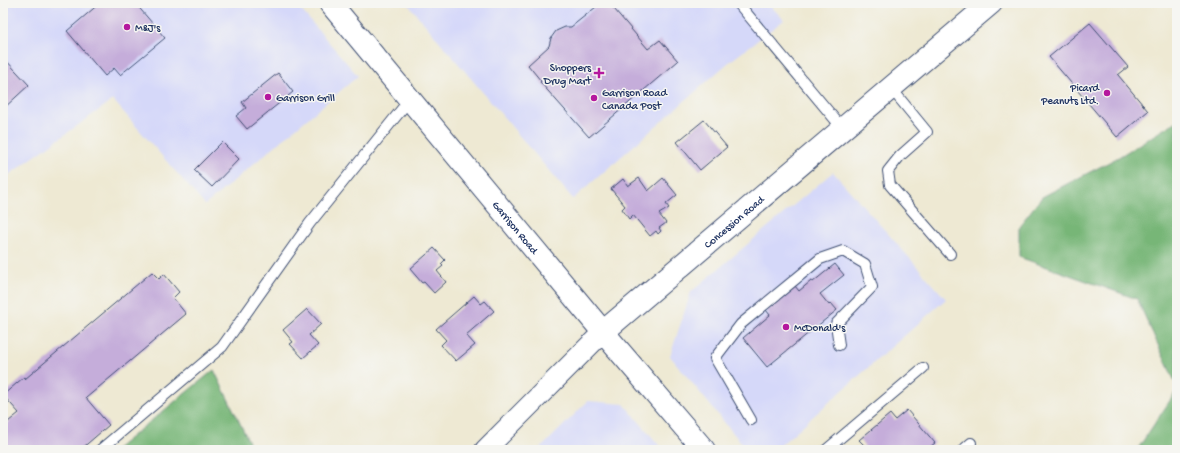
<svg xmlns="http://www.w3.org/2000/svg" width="1180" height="453" font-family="'Gochi Hand',sans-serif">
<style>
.built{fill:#d5d8f9}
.forest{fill:#77b677;stroke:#49726a}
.building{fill:#c5adda}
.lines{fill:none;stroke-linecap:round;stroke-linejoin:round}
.service-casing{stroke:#3b4b70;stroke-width:12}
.minor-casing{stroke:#3b4b70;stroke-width:22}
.tertiary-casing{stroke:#3b4b70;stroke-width:24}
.secondary-casing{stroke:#3b4b70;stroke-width:24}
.service{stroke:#fff;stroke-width:10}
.minor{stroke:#fff;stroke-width:20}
.tertiary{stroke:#fff;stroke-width:22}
.secondary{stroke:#fff;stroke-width:22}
.poi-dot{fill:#b5179e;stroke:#f6f6f2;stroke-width:1.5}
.labels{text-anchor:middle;stroke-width:3;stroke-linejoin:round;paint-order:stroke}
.poi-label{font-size:11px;fill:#1b2f5e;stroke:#f6f6f2;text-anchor:start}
.street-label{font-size:11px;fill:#1b2f5e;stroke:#f6f6f2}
</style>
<rect width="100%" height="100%" fill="#f6f6f2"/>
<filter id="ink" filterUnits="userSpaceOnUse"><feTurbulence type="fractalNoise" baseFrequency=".025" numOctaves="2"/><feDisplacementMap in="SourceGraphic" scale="8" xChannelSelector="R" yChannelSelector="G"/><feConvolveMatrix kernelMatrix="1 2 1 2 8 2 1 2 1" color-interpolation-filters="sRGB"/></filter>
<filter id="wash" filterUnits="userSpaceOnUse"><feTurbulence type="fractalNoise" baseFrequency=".012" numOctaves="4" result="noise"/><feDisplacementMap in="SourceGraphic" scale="16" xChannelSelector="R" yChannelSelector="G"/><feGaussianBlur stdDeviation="0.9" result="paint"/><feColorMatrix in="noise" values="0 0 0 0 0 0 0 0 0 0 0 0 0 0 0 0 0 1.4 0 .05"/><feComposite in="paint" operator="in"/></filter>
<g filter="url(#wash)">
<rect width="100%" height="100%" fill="#eee9d3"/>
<g class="built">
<polygon points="3,3 295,3 358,76 205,205 113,100 3,179"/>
<polygon points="407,3 768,3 784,20 728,63 573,199"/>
<polygon points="833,172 946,299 775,450 747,450 670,356 691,292"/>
<polygon points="588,401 624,404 663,450 539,450"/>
</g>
<g class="forest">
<polygon points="1177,121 1177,386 1137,299 1019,257 1019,226 1042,197 1117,158"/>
<polygon points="214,370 253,450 115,450"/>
<polygon points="1177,390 1177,450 1137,450"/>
</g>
<g id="blocks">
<g class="building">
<polygon points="100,3 135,3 165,38 120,75 114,68 105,76 67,31"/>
<polygon points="601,3 609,3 648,49 660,40 678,61 589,137 540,82 541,81 528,65 549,46 551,38 556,31 565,27 571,27"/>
<polygon points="1090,23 1128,67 1118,75 1148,111 1117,137 1049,57"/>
<polygon points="3,57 29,85 3,109"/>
<polygon points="278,73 293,92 247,129 236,116 246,108 242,102"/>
<polygon points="704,120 727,147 700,170 677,142"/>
<polygon points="222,142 239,159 212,187 194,170"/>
<polygon points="639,178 648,191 663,178 677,195 666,204 669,208 659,214 666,223 659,228 661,231 658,234 656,231 650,236 633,215 629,219 622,209 625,206 611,189 623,179 628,186"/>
<polygon points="434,248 445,260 441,264 443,266 437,271 446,282 434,293 424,282 422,283 410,269"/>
<polygon points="835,264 844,275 820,294 829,305 831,303 837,310 767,367 743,338 770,315 766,310 795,286 799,291 811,281 813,282"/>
<polygon points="152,272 159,279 164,274 179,292 173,298 186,314 86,398 109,425 80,450 3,450 3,426 19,413 3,395 24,377 25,379"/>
<polygon points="474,296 481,304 485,301 494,311 466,335 475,345 456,361 441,345 446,340 436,329"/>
<polygon points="307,309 321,324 309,335 318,345 303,358 290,344 293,342 283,330"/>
<polygon points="907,410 935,443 926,450 860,450 865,446 859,440 890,414 895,420"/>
</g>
</g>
</g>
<g filter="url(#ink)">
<use href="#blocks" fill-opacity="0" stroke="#3b4b70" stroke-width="1"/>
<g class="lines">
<g class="service-casing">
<g id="service">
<polyline points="738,3 843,129"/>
<polyline points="891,88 927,132 900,156 888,171 890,185 950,254"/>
<polyline points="751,420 715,358 741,324 820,259 843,251 865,264 872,287 836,324 839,345"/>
<polyline points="100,450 222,347 310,223 410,99"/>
<polyline points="826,450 923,368"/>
<polyline points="963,450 971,443"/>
</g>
</g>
<g class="minor-casing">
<polyline id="minor" points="485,450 603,332"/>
</g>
<g class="tertiary-casing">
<g id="tertiary">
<path id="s1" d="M603 332 991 3"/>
</g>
</g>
<g class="secondary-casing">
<g id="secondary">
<path id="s2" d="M330 3 603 332 704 450"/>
</g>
</g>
<use href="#service" class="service"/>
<use href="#minor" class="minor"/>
<use href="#tertiary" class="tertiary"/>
<use href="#secondary" class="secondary"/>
</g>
</g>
<g class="poi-dot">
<circle cx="127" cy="27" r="4"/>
<path d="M597 67h4v4h4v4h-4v4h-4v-4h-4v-4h4z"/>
<circle cx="1107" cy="93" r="4"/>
<circle cx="268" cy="97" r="4"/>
<circle cx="594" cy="98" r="4"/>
<circle cx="786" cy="327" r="4"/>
</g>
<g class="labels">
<g class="poi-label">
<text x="135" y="31">M&amp;J's</text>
<text x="591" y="71" text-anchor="end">Shoppers<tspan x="591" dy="13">Drug Mart</tspan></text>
<text x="1099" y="91" text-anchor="end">Picard<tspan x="1099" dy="13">Peanuts Ltd.</tspan></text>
<text x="602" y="96">Garrison Road<tspan x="602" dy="13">Canada Post</tspan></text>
<text x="276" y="101">Garrison Grill</text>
<text x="794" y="331">McDonald's</text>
</g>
<g class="street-label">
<text dy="4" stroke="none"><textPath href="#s1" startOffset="171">Concession Road</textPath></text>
<text dy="4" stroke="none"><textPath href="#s2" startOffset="291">Garrison Road</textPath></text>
</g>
</g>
<rect width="1180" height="453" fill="none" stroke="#f6f6f2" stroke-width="16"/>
</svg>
